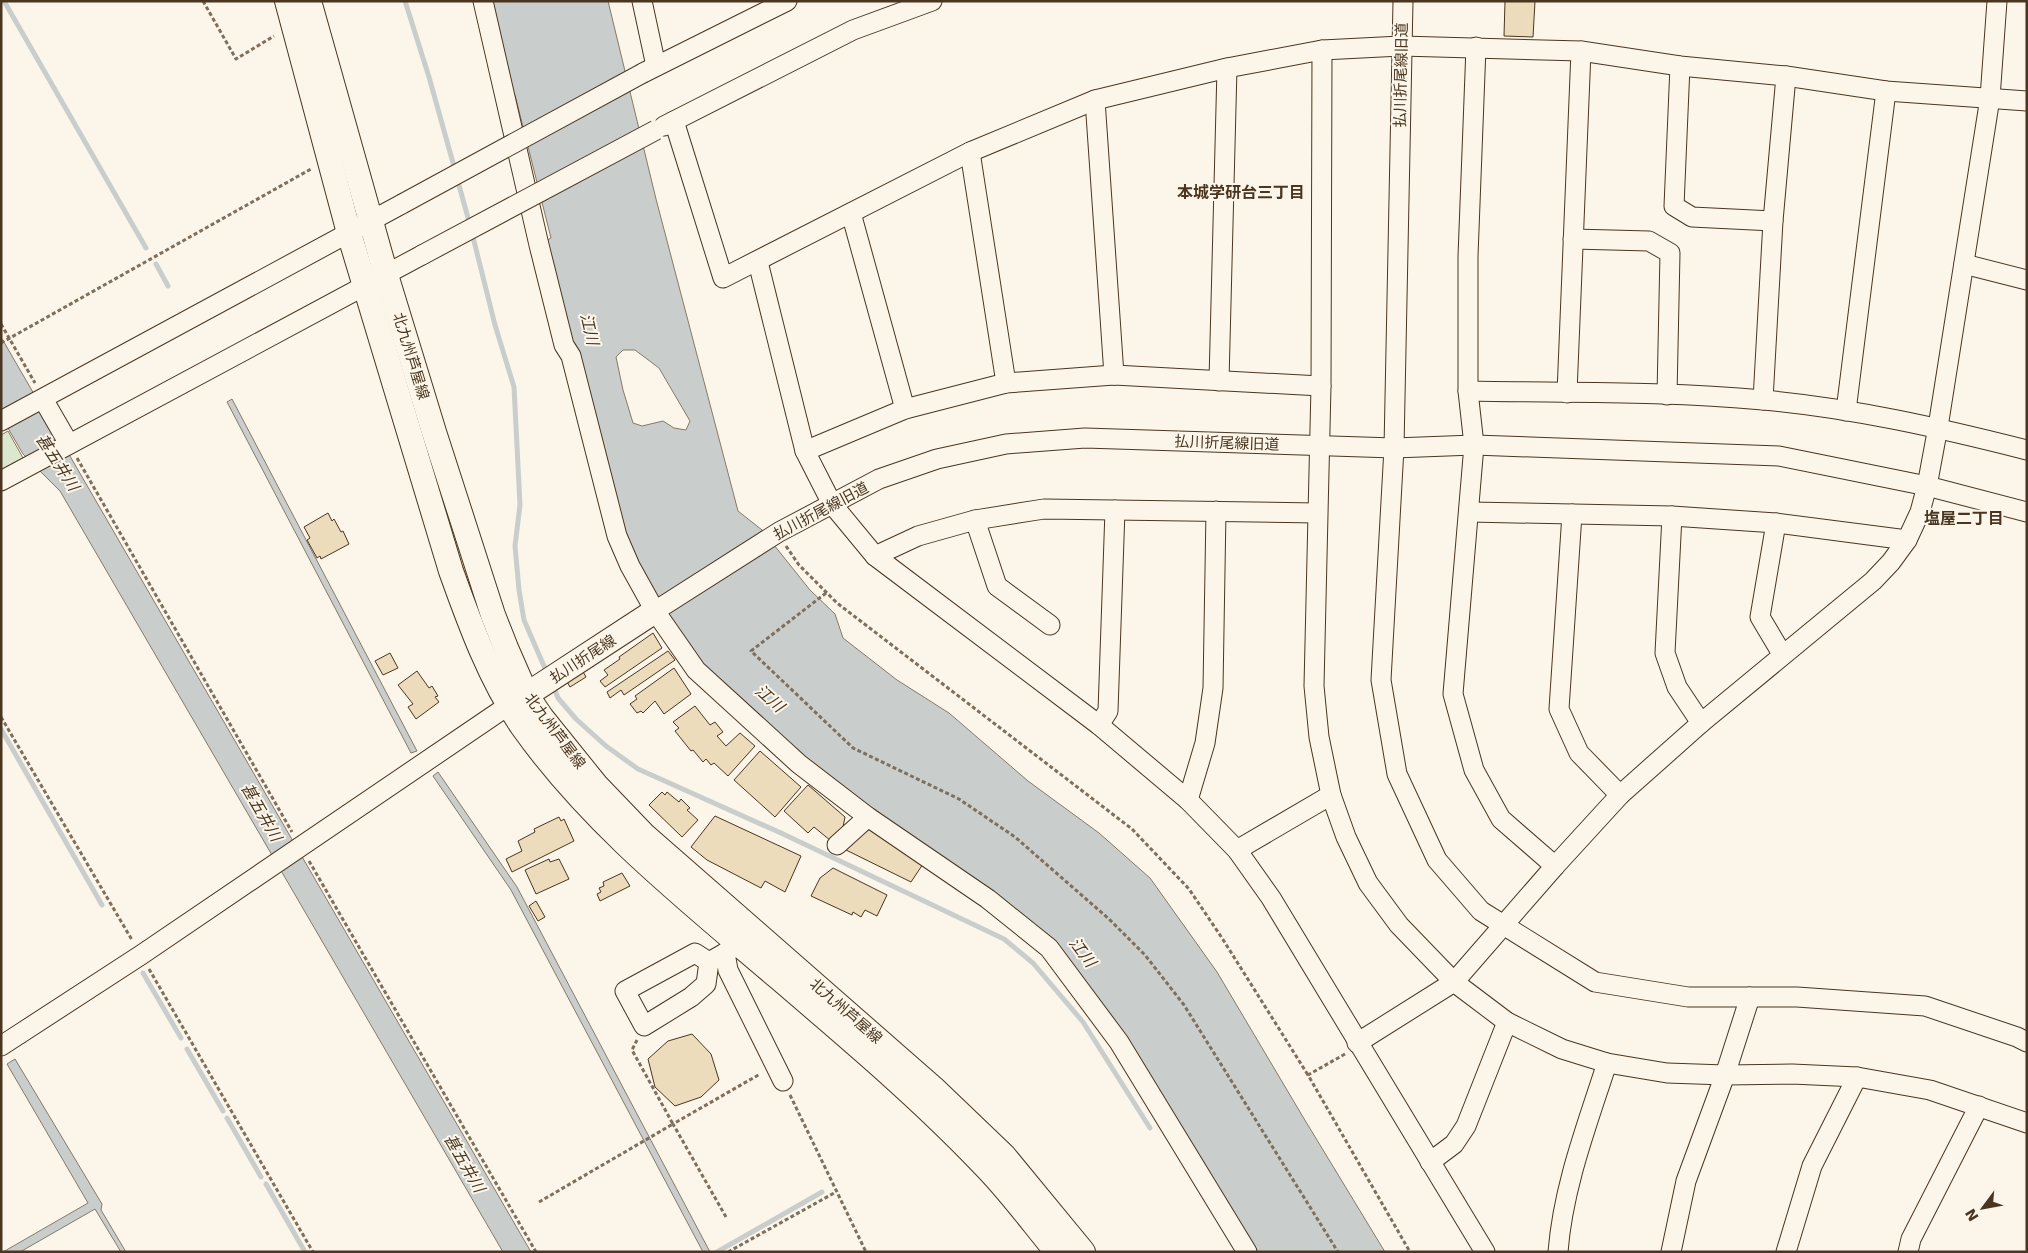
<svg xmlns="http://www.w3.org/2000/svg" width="2028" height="1253" font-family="'DejaVu Sans','Noto Sans JP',sans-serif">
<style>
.green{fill:#dce7d0;stroke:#887966}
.water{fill:#c9cecd;stroke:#887966;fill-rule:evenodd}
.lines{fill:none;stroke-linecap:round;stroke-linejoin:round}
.stream{stroke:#c9cecd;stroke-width:5}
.building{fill:#ecdcbc;stroke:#4a3520}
.minor-casing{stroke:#4a3520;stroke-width:21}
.major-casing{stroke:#4a3520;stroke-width:26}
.path{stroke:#7f6f5c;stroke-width:3;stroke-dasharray:4 2.5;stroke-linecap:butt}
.minor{stroke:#fbf6e9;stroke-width:19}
.major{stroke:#fbf6e9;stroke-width:24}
.minor-bridge-casing{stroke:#4a3520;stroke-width:21;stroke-linecap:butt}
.minor-bridge{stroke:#fbf6e9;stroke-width:19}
.labels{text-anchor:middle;stroke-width:4;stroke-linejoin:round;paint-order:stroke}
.street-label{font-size:15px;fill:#4a3520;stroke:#fbf6e9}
.neighbourhood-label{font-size:16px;font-weight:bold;fill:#4a3520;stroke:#fbf6e9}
.water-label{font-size:16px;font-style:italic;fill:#4a3520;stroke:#fbf6e9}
</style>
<rect width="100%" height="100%" fill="#fbf6e9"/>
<polygon class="green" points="8,431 23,458 1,470 1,435"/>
<g class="water">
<path d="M487 1H608L656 199 738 511 762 530 810 590 835 614 843 638 897 680 949 713 1028 781 1099 833 1150 878 1217 972 1303 1117 1385 1252H1251L1083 983 809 763 701 665 636 566 568 340 544 242 551 238 515 95 508 96ZM623 350H635L659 368 690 421 686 430 674 428 663 421 642 426 633 423 623 390 616 357Z"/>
<polygon points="1,337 531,1252 503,1252 60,491 23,454 1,416"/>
<polygon points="232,399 417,751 411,753 227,402"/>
<polygon points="438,772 517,887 710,1252 703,1252 511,890 433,776"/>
<polygon points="15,1059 102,1204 101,1210 126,1252 121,1252 95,1209 20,1252 3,1252 88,1203 7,1064"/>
</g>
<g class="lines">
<g class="stream">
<polyline points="4,1 146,248"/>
<polyline points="405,1 429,77 455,170"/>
<polyline points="457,178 470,225"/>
<polyline points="472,233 495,325 514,387 520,505 515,546 519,590 524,620 547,673"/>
<polyline points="156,264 168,286"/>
<polyline points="553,686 558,698 576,719 606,746 638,769 781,833 1004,939 1033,963 1083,1022 1150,1128"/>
<polyline points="1,729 102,905"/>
<polyline points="143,973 181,1038"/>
<polyline points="187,1049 223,1111"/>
<polyline points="227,1118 261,1177"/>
<polyline points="266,1184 305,1252"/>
<polyline points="717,1252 822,1192"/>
</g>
</g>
<g class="building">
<polygon points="1505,1 1535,1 1533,37 1504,36"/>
<polygon points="328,513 332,521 334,519 341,532 343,531 349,544 321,559 320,556 317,558 307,540 310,538 304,527"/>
<polygon points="653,633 662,648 605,687 600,681 608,675 604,670 620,659 619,657"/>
<polygon points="668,651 675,660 624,695 621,690 610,698 607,692"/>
<polygon points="390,653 398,668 383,675 375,661"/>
<polygon points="674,668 691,694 664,714 655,701 643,713 641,711 637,713 630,704 637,699 635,696"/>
<polygon points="582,670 586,677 570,687 566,680"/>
<polygon points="417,671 429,688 432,686 438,696 435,697 439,702 416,719 408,707 413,704 398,685"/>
<polygon points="695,706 710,725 715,722 723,732 717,736 726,746 740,733 755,746 728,776 714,763 711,765 706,759 703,762 693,750 691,751 675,731 679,728 673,722"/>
<polygon points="760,751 801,787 775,817 734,780"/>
<polygon points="808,785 845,817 843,827 831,841 814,827 808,833 784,811"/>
<polygon points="662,792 665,795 667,792 679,802 681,799 690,808 687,810 698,820 682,837 649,805"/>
<polygon points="715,816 801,856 785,892 765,881 761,888 707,860 691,847"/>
<polygon points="559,817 561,821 564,819 574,841 512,872 506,859 522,851 518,841 535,832 534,829"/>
<polygon points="864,825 923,864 911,882 844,849"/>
<polygon points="549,859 550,862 559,859 569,879 536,894 525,870"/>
<polygon points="833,868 887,895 877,916 865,910 861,917 853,912 852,915 811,896 820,878"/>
<polygon points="622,873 630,886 600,901 597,894 601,892 599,888 604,886 603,882"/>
<polygon points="536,901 545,917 538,921 529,906"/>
<polygon points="692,1034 711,1054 719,1080 701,1097 675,1106 655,1087 648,1059 668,1041"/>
</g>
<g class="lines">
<g class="minor-casing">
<g id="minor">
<polyline points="483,1 539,245 564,345 571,356 617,536 630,566 655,611 696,670 799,764 868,817 988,899 1049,948 1119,1042 1247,1252"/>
<polyline points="642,1 656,66"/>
<polyline points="1403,1 1394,448 1381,680 1397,774 1437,860 1481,911 1595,982 1688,997 1797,997 1925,1006 2017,1037 2027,1042"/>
<polyline points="1476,47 1468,256 1468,391 1474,445 1453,694 1474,770 1501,819 1555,866"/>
<polyline points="1322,50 1321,386 1314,686 1319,737 1331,795 1346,837 1368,883 1399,925 1454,982 1507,1022 1562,1049 1607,1063 1667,1073 1725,1075 1792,1074 1857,1077 1930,1090 2027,1123"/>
<polyline points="1680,66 1674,206 1692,217 1773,221"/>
<polyline points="643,73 787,1"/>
<polyline points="1095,100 1114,375"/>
<polyline points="674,121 723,278 970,152 1095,100 1227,68 1322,50 1401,46 1581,51 1680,66 1786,76 1886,91 2027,101"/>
<polyline points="664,126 853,30 932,1"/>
<polyline points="970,152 1006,383"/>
<polyline points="851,213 905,409"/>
<polyline points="1573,239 1649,241 1670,253 1667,395"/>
<polyline points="758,262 805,451 832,504 875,556 1099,725 1188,800 1237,850 1271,898 1485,1252"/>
<polyline points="1964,264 2027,280"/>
<polyline points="1219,381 1227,68"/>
<path d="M1468 391C1566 393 1665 391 1763 400 1853 408 1940 428 2027 450"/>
<polyline points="1567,393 1581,51"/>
<polyline points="43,399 69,444"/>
<polyline points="1763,400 1773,221 1786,76"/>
<polyline points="1846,411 1886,91"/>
<polyline points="1,421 402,204"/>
<polyline points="805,451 905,409 1006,383 1114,375 1321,386"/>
<polyline points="1,481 422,255"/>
<polyline points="1469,512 1672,516 1776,523 1907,540"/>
<polyline points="1572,514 1559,709 1579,753 1620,795"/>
<polyline points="1672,516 1665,653 1677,687 1701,723"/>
<polyline points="975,520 997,586 1050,625"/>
<polyline points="1776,523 1760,617 1782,654"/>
<polyline points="875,556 918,536 975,520 1044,509 1317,513"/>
<polyline points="655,611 779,532 879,479 937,459 1006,444 1085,438 1394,448 1474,445 1779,456 1927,486 2027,512"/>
<polyline points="1099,725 1108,711 1115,510"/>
<polyline points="1188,800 1205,743 1213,688 1216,511"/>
<polyline points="837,845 868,817"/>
<polyline points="1237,850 1331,795"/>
<polyline points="734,947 725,953 728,970 783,1081"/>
<polyline points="709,962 695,953 625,991 644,1026 691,997 706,984 709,962 725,953"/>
<polyline points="1357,1043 1454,982 1555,866 1620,795 1701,723 1873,581 1891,562 1907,540 1920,512 1927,486 1938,427 1990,98 1997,1"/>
<polyline points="1,1046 141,955 509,705"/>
<polyline points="1430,1162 1454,1144 1466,1126 1507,1022"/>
<path d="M1558 1252C1563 1187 1587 1125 1607 1063"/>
<polyline points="1671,1252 1686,1181 1725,1075 1750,997"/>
<polyline points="1786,1252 1812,1166 1857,1077"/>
<polyline points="1908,1252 1911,1239 1979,1106"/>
</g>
</g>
<g class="major-casing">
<g id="major">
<path d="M287 1 349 233 451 571C470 624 490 679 522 726 592 825 689 901 780 979 849 1038 919 1097 982 1163 1009 1190 1032 1222 1057 1252"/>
<polyline points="309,1 386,275 434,432 493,615 506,648 527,696 542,718 596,785 644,835 933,1088 1004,1156 1083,1252"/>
<polyline points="514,703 655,611"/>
</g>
</g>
<g class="path">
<polyline points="203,1 236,59 274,36"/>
<polyline points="1,324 35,383"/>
<polyline points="1,343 311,169"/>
<polyline points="77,458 292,832"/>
<polyline points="786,546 799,565 837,603 1132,829 1189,889 1222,938 1308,1075"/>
<polyline points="826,593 751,651 853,748 959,799 1015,837 1109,919 1145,955 1184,1005 1338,1252"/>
<polyline points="1,717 132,940"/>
<polyline points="309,861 536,1252"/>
<polyline points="149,969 313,1252"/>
<polyline points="1345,1054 1308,1075 1410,1252"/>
<polyline points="790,1095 866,1252"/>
<polyline points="539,1202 673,1124 632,1050 637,1040"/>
<polyline points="726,1217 673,1124 760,1074"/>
<polyline points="728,1252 836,1192"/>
</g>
<use href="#minor" class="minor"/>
<use href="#major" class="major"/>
<g class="minor-bridge-casing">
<g id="minor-bridge">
<polyline points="402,204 643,73"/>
<polyline points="422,255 656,130"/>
</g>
</g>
<use href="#minor-bridge" class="minor-bridge"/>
</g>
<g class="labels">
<g class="street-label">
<text transform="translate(1401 75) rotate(-89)" y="5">払川折尾線旧道</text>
<text transform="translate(411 356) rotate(73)" y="5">北九州芦屋線</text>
<text transform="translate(1227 443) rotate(2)" y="5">払川折尾線旧道</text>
<text transform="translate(821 511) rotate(-28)" y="5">払川折尾線旧道</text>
<text transform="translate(583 659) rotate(-33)" y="5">払川折尾線</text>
<text transform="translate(555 731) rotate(53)" y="5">北九州芦屋線</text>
<text transform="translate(846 1011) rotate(41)" y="5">北九州芦屋線</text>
</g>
<g class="neighbourhood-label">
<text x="1241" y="198">本城学研台三丁目</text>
<text x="1964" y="524">塩屋二丁目</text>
</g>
<g class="water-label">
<text transform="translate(590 329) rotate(77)" y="6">江川</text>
<text transform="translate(58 462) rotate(57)" y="6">甚五井川</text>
<text transform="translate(770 698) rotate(41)" y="6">江川</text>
<text transform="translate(262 812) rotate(60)" y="6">甚五井川</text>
<text transform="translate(1083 952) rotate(53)" y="6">江川</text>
<text transform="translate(465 1163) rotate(60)" y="6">甚五井川</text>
</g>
</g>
<rect width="2028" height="1253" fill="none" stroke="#4a3520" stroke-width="5"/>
<g transform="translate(1983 1208) rotate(238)" stroke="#fbf6e9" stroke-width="4" paint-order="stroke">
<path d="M0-4L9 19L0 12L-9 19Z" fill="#4a3520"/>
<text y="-8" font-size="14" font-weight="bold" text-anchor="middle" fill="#4a3520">N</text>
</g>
</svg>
